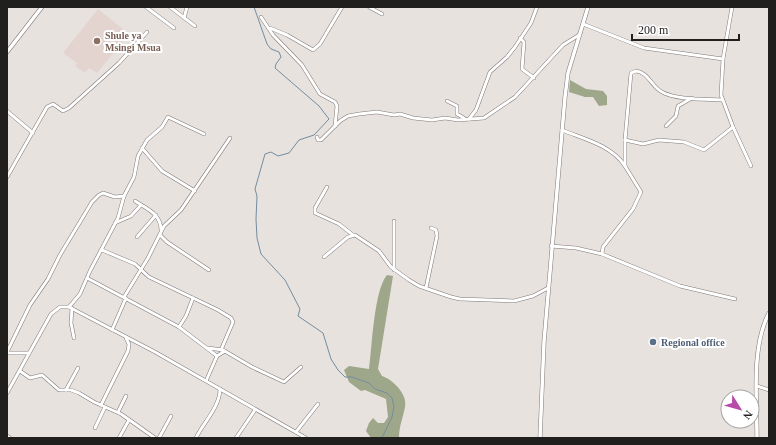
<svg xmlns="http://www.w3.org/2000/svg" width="776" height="445" font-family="'Times New Roman',serif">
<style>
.built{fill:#e3d4cf}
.forest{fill:#9fa78a}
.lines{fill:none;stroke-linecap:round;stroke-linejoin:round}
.stream{stroke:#728d9f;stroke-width:1}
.minor-casing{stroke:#7f7977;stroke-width:4}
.tertiary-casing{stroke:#7f7977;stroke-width:4.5}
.minor{stroke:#fff;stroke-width:3}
.tertiary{stroke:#fff;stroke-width:3.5}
.education-dot{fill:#8d6e63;stroke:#fff;stroke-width:1.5}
.service-dot{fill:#5c6f8a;stroke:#fff;stroke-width:1.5}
.labels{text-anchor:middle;stroke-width:4;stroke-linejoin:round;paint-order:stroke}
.education-label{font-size:10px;font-weight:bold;fill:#785e54;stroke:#fff;text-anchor:start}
.service-label{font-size:10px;font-weight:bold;fill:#4e5e75;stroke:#fff;text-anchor:start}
</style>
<rect width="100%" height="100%" fill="#e8e2df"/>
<polygon class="built" points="98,9 129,34 97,73 89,68 85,73 75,66 77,63 63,53"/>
<g class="forest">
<polygon points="570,80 586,89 603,91 607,96 607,105 599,106 593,97 585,97 569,92"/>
<path d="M387 275 393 276 378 369 382 376C392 379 408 394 405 407 403 418 399 426 399 438H371L366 431 369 423 373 418 378 423H384L388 417 386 399 365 390 361 391 349 382 344 370 349 366 369 369C372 347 374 290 387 275Z"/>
</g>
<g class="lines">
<polyline class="stream" points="254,7 267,44 271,49 279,52 281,57 276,64 275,68 319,106 329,119 314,135 299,140 289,153 278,156 271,152 265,154 255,189 257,196 256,219 257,238 261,254 285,280 300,309 298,316 323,333 331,359 338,370 345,377 352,377 369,383 375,389 387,393 392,398 394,407 392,417 382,438"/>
<g class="minor-casing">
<g id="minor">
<polyline points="146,7 174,28"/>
<polyline points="170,7 195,26"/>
<polyline points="369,7 382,14"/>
<polyline points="732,7 723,59 721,95 733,127 751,166"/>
<polyline points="261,17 273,35 302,65 320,94 335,102 337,106 335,126"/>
<polyline points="184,18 187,7"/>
<polyline points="583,24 644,48 723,59"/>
<polyline points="270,28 287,35 313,50 320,44 342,7"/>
<polyline points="520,38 524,42 522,69 534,78"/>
<polyline points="447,101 457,106 457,114 464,118"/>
<polyline points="7,111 33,133"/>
<polyline points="469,119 476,110 490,72 507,57 515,47 531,23 537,7"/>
<polyline points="666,126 676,116 678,106 692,98"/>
<path d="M562 130C584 139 611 145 625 166"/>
<polyline points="317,137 318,140 321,140 340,121 348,116 359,114 377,112 394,115 400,114 413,118 432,120 445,118 458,120 484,118 515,97 563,45 579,35"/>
<polyline points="625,140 643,144 659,140 684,142 704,150 733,127"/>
<polyline points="142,148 162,171 195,191"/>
<polyline points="7,177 47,107 53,104 63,111 69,108 119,63 147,32"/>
<polyline points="327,187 315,208 315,213 339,224 353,235"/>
<path d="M135 201C147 209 161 214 161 230"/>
<polyline points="394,221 394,270"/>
<polyline points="115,223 131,216 141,205"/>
<polyline points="160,235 167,242 209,270"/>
<polyline points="137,237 156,215"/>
<polyline points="551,246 576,248 602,254 680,286 735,299"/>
<polyline points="102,250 135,264 149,277 218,310 231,318 233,322 221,350"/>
<path d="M602 254 603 247 633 209 641 192 625 166V140L631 73 636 71C648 72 652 87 662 92 676 100 706 99 722 100"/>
<polyline points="324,257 348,237 355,235 379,251 391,267 409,280 419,286 451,297 460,299 514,301 533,296 548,288"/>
<polyline points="87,278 179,327 217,356"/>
<polyline points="426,288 437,236 436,230 431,228"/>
<polyline points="124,297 148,258 164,226 181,210 230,138"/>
<polyline points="69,307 80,294 90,271 118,218 124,196 134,177 138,156 147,140 162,127 168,117 204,134"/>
<polyline points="72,308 71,323 74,338"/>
<polyline points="179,327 186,316 193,298"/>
<polyline points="112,330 126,298"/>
<polyline points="208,348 223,350 252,367 284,382 301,367"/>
<polyline points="7,352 30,305 48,279 60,255 92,202 99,195 103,193 115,197 124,196"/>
<polyline points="7,353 29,353"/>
<polyline points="20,371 30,378 42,375 59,390 71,390 79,393 94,402 121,414 155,438"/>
<polyline points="206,381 217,356 225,351"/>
<polyline points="757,386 769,390"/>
<polyline points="66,390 78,368"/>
<polyline points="7,393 51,314 60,307 69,307 155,352 306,438"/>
<polyline points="101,405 128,351 129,344 126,338"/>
<polyline points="118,412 126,396"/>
<polyline points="95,428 105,407"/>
<polyline points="296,432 318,404"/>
<polyline points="7,436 10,438"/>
<polyline points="119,438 129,420"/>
<polyline points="159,438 171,416"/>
<path d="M196 438C203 423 220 407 220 389"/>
<polyline points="236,438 255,410"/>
</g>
</g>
<g class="tertiary-casing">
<g id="tertiary">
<polyline points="7,52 42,7"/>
<polyline points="540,438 544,342 565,97 568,73 588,7"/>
<path d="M757 438C757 400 751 347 769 313"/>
</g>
</g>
<use href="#minor" class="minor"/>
<use href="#tertiary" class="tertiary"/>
</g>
<circle class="education-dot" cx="97" cy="41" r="4"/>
<circle class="service-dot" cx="653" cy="342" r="4"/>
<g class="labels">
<g class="education-label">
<text x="105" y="39">Shule ya<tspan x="105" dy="12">Msingi Msua</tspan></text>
</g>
<g class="service-label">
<text x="661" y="346">Regional office</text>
</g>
</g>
<rect width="776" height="445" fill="none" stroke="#211e1e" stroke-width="16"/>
<g transform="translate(740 409) rotate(127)"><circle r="19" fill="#ffffff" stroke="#a6a5a5"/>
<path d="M0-3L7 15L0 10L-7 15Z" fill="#b84baa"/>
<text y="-6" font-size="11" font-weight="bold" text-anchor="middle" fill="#211e1e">N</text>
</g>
<path d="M632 34v6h107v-6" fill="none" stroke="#211e1e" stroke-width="2"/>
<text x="638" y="34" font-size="12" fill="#211e1e" stroke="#ffffff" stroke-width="3" paint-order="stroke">200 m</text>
</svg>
